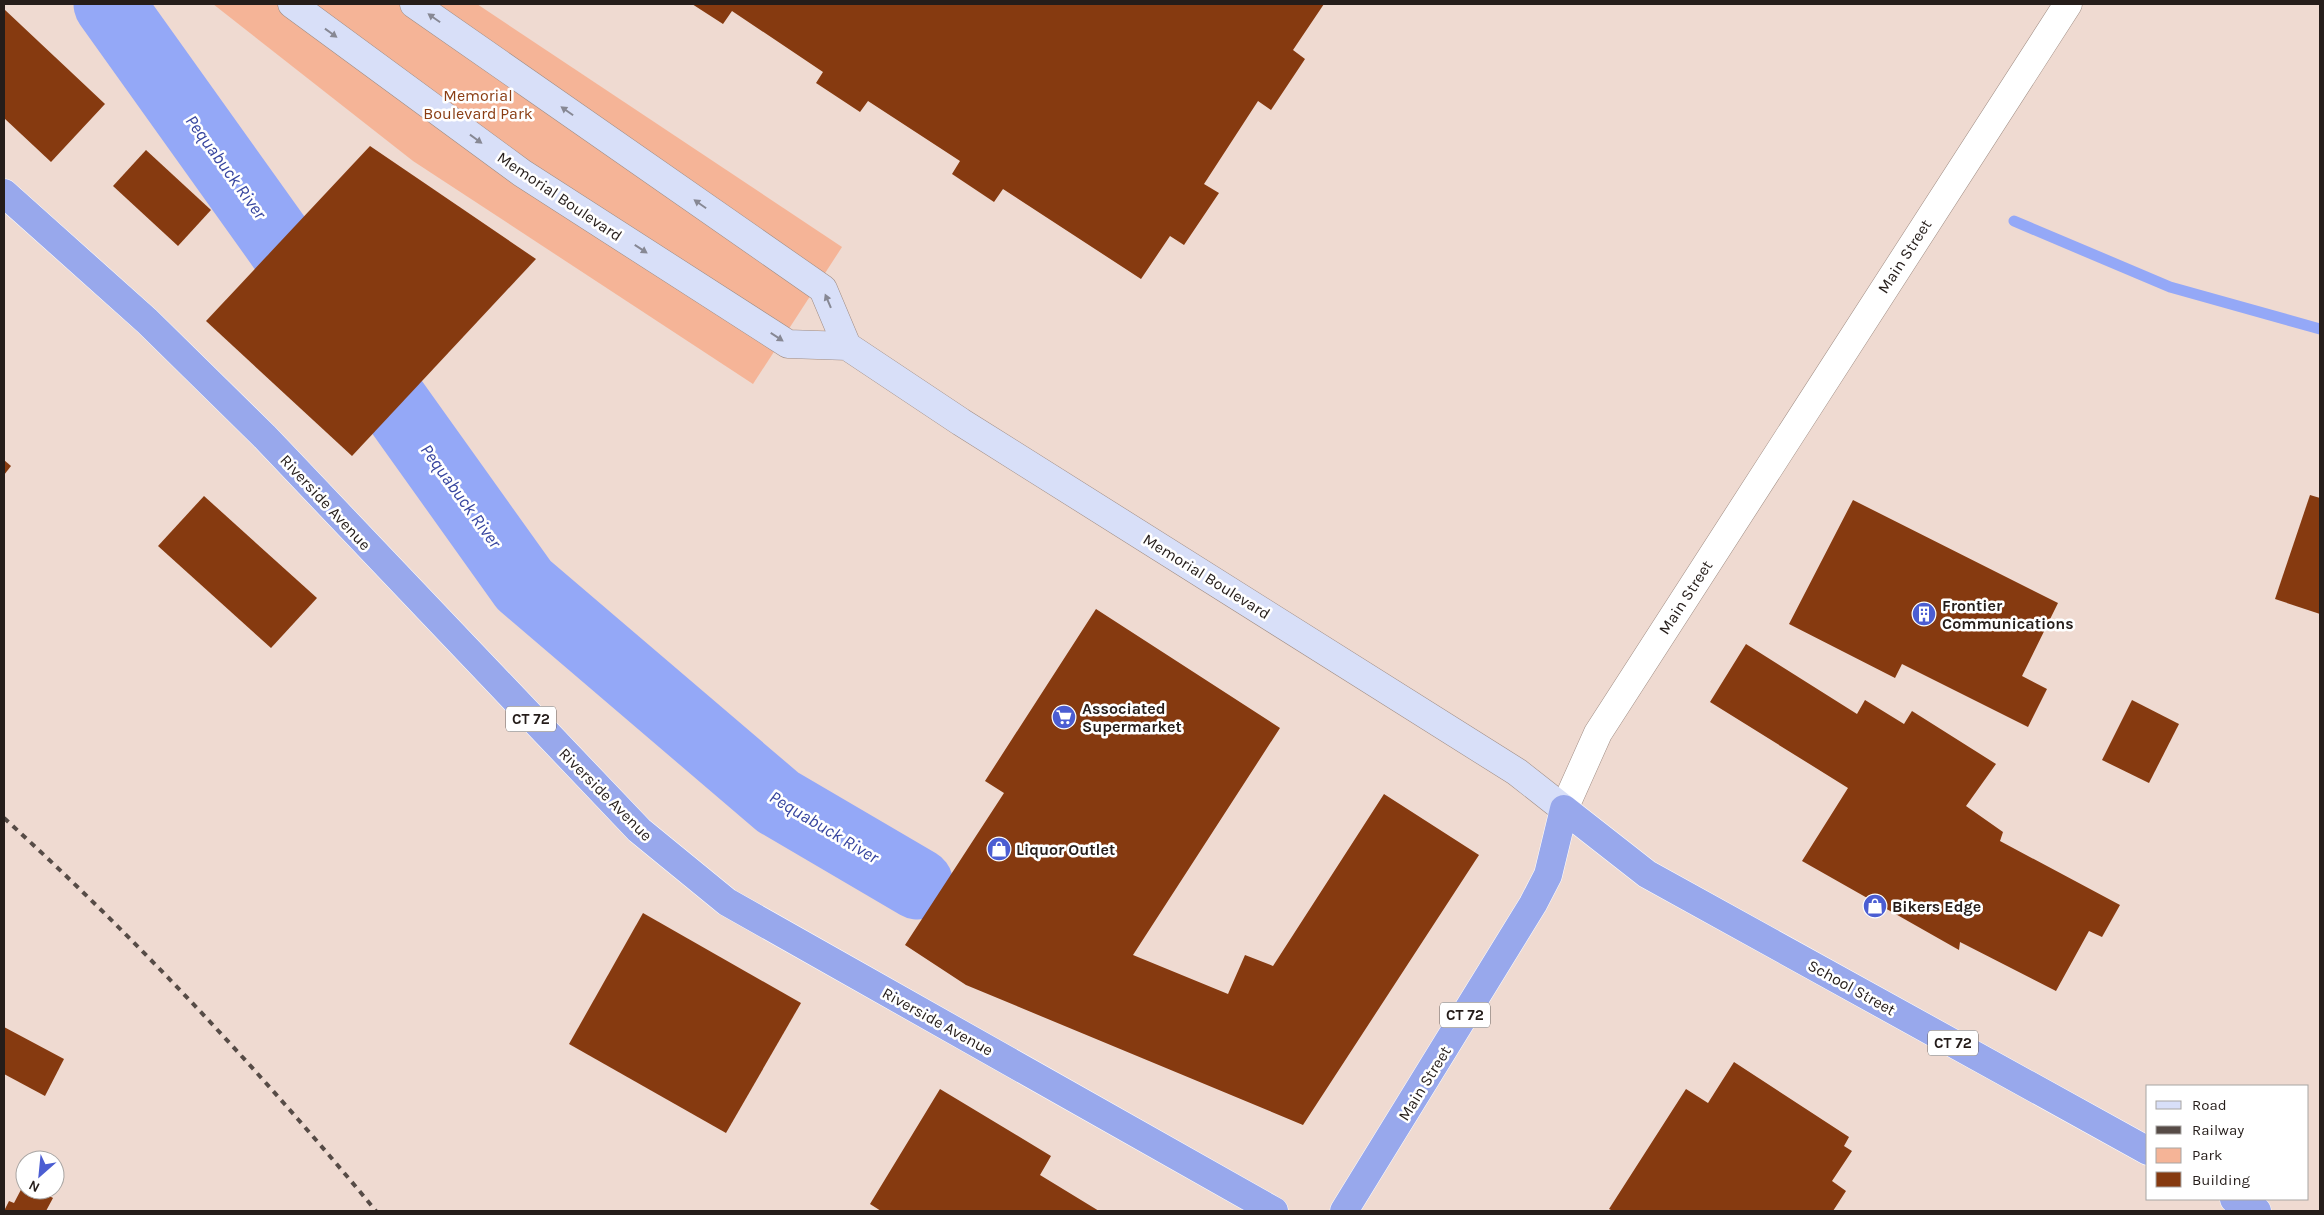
<svg xmlns="http://www.w3.org/2000/svg" width="2324" height="1215" font-family="Karla,sans-serif">
<style>
.green{fill:#f5b497}
.lines{fill:none;stroke-linecap:round;stroke-linejoin:round}
.stream{stroke:#94a8f7;stroke-width:11}
.river{stroke:#94a8f7;stroke-width:71}
.building{fill:#863a10}
.minor-casing{stroke:#9f8c83;stroke-width:29}
.secondary-casing{stroke:#9f8c83;stroke-width:29}
.trunk-casing{stroke:#fff;stroke-width:29}
.minor{stroke:#fff;stroke-width:28}
.secondary{stroke:#d8dff8;stroke-width:28}
.trunk{stroke:#98a8ec;stroke-width:28}
.rail{stroke:#564b46;stroke-width:4;stroke-dasharray:6 6;stroke-linecap:butt}
.oneway{fill:#878894}
.labels{text-anchor:middle;stroke-width:5;stroke-linejoin:round;paint-order:stroke}
.shield{fill:#fff;stroke:#66615f;stroke-width:1}
.shield-label{font-size:15px;font-weight:bold;fill:#251d1a}
.park-label{font-size:16px;fill:#8a3e14;stroke:#fff}
.street-label{font-size:16px;fill:#251d1a;stroke:#fff}
.poi-label{font-size:16px;font-weight:bold;fill:#251d1a;stroke:#fff;text-anchor:start}
.water-label{font-size:18px;font-style:italic;fill:#37459f;stroke:#fff}
</style>
<rect width="100%" height="100%" fill="#efdad1"/>
<polygon class="green" points="213,4 477,4 842,247 753,384 413,161"/>
<g class="lines">
<polyline class="stream" points="2014,221 2170,287 2320,329"/>
<polyline class="river" points="109,4 524,585 778,802 918,884"/>
</g>
<g class="building">
<polygon points="692,4 1324,4 1293,50 1305,59 1271,110 1258,101 1204,184 1219,193 1184,245 1170,236 1141,279 1003,189 994,202 952,174 960,161 868,101 860,112 816,83 823,72 732,11 723,24"/>
<polygon points="4,9 105,104 51,162 4,118"/>
<polygon points="370,146 536,259 352,456 206,321"/>
<polygon points="146,150 211,210 178,246 113,186"/>
<polygon points="4,460 11,466 4,475"/>
<polygon points="2310,495 2320,498 2320,614 2275,599"/>
<polygon points="204,496 317,598 271,648 158,546"/>
<polygon points="1853,500 2058,603 2022,676 2047,689 2028,727 1902,664 1895,678 1789,624"/>
<polygon points="1096,609 1280,728 1133,955 1228,994 1245,955 1273,966 1384,794 1479,855 1303,1125 966,985 905,945 1004,793 985,781"/>
<polygon points="1746,644 1857,714 1865,700 1904,724 1912,711 1996,764 1966,806 2003,832 2000,841 2120,905 2102,937 2089,931 2056,991 1960,942 1959,950 1802,861 1848,788 1710,702"/>
<polygon points="2132,700 2179,724 2149,783 2102,760"/>
<polygon points="643,913 801,1003 726,1133 569,1044"/>
<polygon points="4,1027 64,1059 45,1096 4,1074"/>
<polygon points="1734,1062 1849,1137 1844,1146 1852,1151 1832,1181 1846,1191 1833,1211 1613,1211 1609,1209 1686,1089 1708,1103"/>
<polygon points="940,1089 1051,1156 1040,1175 1099,1211 881,1211 870,1204"/>
<polygon points="25,1182 25,1190 38,1190 53,1198 46,1211 4,1211 9,1201 14,1203"/>
</g>
<g class="lines">
<g class="minor-casing">
<polyline id="minor" points="1564,809 1598,733 2068,4"/>
</g>
<g class="secondary-casing">
<g id="secondary">
<polyline points="292,4 522,173 788,344 847,346 961,422 1517,772 1564,809"/>
<polyline points="414,4 823,289 847,346"/>
</g>
</g>
<g class="trunk-casing">
<g id="trunk">
<polyline points="4,193 147,321 264,436 639,830 727,902 1274,1211"/>
<polyline points="2234,1199 2257,1211"/>
<polyline points="1344,1211 1533,904 1548,875 1564,809 1647,874 2148,1151"/>
</g>
</g>
<use href="#minor" class="minor"/>
<use href="#secondary" class="secondary"/>
<use href="#trunk" class="trunk"/>
<path class="rail" d="M4 818C137 939 261 1072 376 1211"/>
</g>
<defs><path id="oneway-solid" d="M-6-.8H1V-3.2L6.5 0L1 3.2V.8H-6Z" transform="scale(1.25)"/></defs>
<g class="oneway">
<use href="#oneway-solid" transform="translate(434 18) rotate(-145)"/>
<use href="#oneway-solid" transform="translate(331 33) rotate(36)"/>
<use href="#oneway-solid" transform="translate(567 111) rotate(-145)"/>
<use href="#oneway-solid" transform="translate(476 139) rotate(36)"/>
<use href="#oneway-solid" transform="translate(700 204) rotate(-145)"/>
<use href="#oneway-solid" transform="translate(641 249) rotate(33)"/>
<use href="#oneway-solid" transform="translate(828 301) rotate(-113)"/>
<use href="#oneway-solid" transform="translate(777 337) rotate(33)"/>
</g>
<defs>
<g id="building-disc" transform="scale(1.25)"><circle r="9.5" fill="#4b5dd2" stroke="#fff"/><path d="M-4-6H4V6H1V3H-1V6H-4ZM-2.5-4.3h1.7v1.8h-1.7ZM.8-4.3h1.7v1.8H.8ZM-2.5-1h1.7V.8h-1.7ZM.8-1h1.7V.8H.8Z" fill="#fff"/></g>
<g id="supermarket-disc" transform="scale(1.25)"><circle r="9.5" fill="#4b5dd2" stroke="#fff"/><path d="M-6-5.5h2.5l.6 2H6L4.5 2H-2.5L-4.4-4H-6ZM-1.5 3.2a1.3 1.3 0 1 0 .1 0ZM3 3.2a1.3 1.3 0 1 0 .1 0Z" fill="#fff"/></g>
<g id="shop-disc" transform="scale(1.25)"><circle r="9.5" fill="#4b5dd2" stroke="#fff"/><path d="M-5-2.5h2.3a2.7 3.5 0 0 1 5.4 0H5L5.5 6h-11ZM-1.5-2.5h3a1.5 2.3 0 0 0-3 0Z" fill="#fff"/></g>
</defs>
<g fill-rule="evenodd">
<use href="#building-disc" x="1924" y="614"/>
<use href="#supermarket-disc" x="1064" y="717"/>
<use href="#shop-disc" x="999" y="849"/>
<use href="#shop-disc" x="1875" y="906"/>
</g>
<g class="labels">
<g class="shield">
<rect x="506" y="706.5" width="50" height="25" rx="4"/>
<rect x="1440" y="1002.5" width="50" height="25" rx="4"/>
<rect x="1928" y="1030.5" width="50" height="25" rx="4"/>
</g>
<g class="shield-label">
<text x="531" y="724">CT 72</text>
<text x="1465" y="1020">CT 72</text>
<text x="1953" y="1048">CT 72</text>
</g>
<g class="park-label">
<text x="478" y="101">Memorial<tspan x="478" dy="18">Boulevard Park</tspan></text>
</g>
<g class="street-label">
<text transform="translate(560 196) rotate(34)" y="6">Memorial Boulevard</text>
<text transform="translate(1904 256) rotate(-57)" y="6">Main Street</text>
<text transform="translate(326 502) rotate(47)" y="6">Riverside Avenue</text>
<text transform="translate(1207 576) rotate(32)" y="6">Memorial Boulevard</text>
<text transform="translate(1685 597) rotate(-57)" y="6">Main Street</text>
<text transform="translate(606 794) rotate(45)" y="6">Riverside Avenue</text>
<text transform="translate(1852 987) rotate(29)" y="6">School Street</text>
<text transform="translate(938 1021) rotate(29)" y="6">Riverside Avenue</text>
<text transform="translate(1424 1083) rotate(-58)" y="6">Main Street</text>
</g>
<g class="poi-label">
<text x="1942" y="611">Frontier<tspan x="1942" dy="18">Communications</tspan></text>
<text x="1082" y="714">Associated<tspan x="1082" dy="18">Supermarket</tspan></text>
<text x="1016" y="855">Liquor Outlet</text>
<text x="1892" y="912">Bikers Edge</text>
</g>
<g class="water-label">
<text transform="translate(226 167) rotate(54)" y="6">Pequabuck River</text>
<text transform="translate(461 496) rotate(54)" y="6">Pequabuck River</text>
<text transform="translate(824 827) rotate(31)" y="6">Pequabuck River</text>
</g>
</g>
<rect width="2324" height="1215" fill="none" stroke="#251d1a" stroke-width="10"/>
<rect x="2146" y="1085" width="162" height="115" fill="#ffffff" stroke="#a8a5a3"/>
<rect x="2156" y="1101" width="25" height="8" fill="#d8dff8" stroke="#a8a5a3"/>
<text x="2192" y="1110" font-size="15" fill="#251d1a">Road</text>
<rect x="2156" y="1126" width="25" height="8" fill="#564b46" stroke="#a8a5a3"/>
<text x="2192" y="1135" font-size="15" fill="#251d1a">Railway</text>
<rect x="2156" y="1148" width="25" height="15" fill="#f5b497" stroke="#a8a5a3"/>
<text x="2192" y="1160" font-size="15" fill="#251d1a">Park</text>
<rect x="2156" y="1172" width="25" height="15" fill="#863a10" stroke="#a8a5a3"/>
<text x="2192" y="1185" font-size="15" fill="#251d1a">Building</text>
<g transform="translate(40 1175) rotate(207)"><circle r="24" fill="#ffffff" stroke="#a8a5a3"/>
<path d="M0-4L9 19L0 12L-9 19Z" fill="#4b5dd2"/>
<text y="-8" font-size="14" font-weight="bold" text-anchor="middle" fill="#251d1a">N</text>
</g>
</svg>
